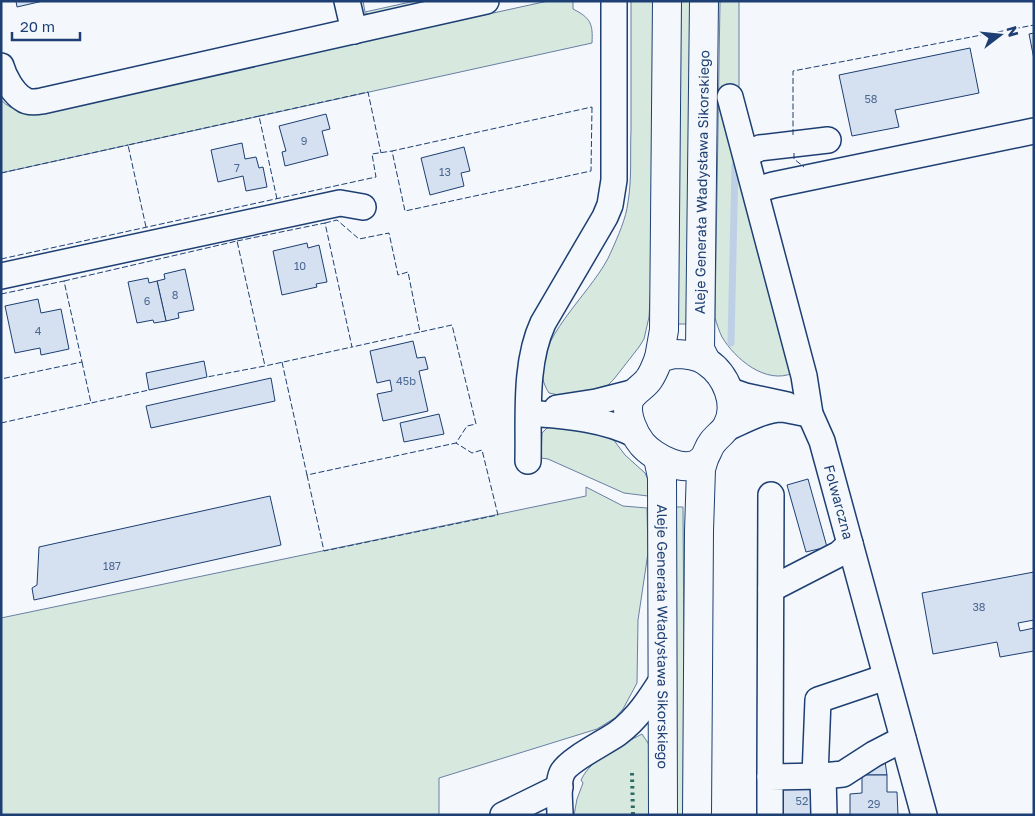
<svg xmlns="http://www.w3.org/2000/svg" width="1035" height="816" font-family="'Golos Text',sans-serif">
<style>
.green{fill:#d7e8df;stroke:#687fa3}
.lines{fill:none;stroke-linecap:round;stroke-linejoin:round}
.stream{stroke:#bed0e5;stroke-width:7}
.building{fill:#d5e0f0;stroke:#1d3f73}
.minor-casing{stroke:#1d3f73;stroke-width:28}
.major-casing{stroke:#1d3f73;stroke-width:30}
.minor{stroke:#f4f7fb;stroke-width:25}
.major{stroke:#f4f7fb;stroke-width:28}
.hedge{stroke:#2c6c60;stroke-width:4;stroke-dasharray:2.5 4;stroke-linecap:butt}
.fence{stroke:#1d3f73;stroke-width:1;stroke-dasharray:6 2.5;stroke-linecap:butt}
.labels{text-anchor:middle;stroke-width:4;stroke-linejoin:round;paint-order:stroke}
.number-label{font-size:11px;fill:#4b6792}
.street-label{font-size:14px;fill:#1d3f73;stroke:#f4f7fb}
</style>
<rect width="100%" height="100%" fill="#f4f7fb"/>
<g class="green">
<polygon points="358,1 363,1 365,12 415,1 434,1 372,15 361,12"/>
<path d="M548 1H573V9C591 18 593 24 592 43L1 173V100C13 112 25 112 41 112Z"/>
<path d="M631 1H654L651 284 649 317 644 339 639 347 614 379 608 385 585 392 559 395 549 393C545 387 542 379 542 372 541 333 596 288 611 252 618 236 626 219 628 202 632 178 630 154 631 130 631 87 631 44 631 1Z"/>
<polygon points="681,1 690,1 688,324 677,324"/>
<path d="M720 1H739V92L793 373C766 385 735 359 722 337 719 331 717 324 715 318Z"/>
<polygon points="557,427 605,434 613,439 625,455 645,473 648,480 648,496 624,493 548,459 541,458 542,433 547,428"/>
<polygon points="586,487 623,506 647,508 648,553 638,620 637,683 623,709 615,718 597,729 439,778 439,815 1,815 1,618 586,496"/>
<polygon points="675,507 683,507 685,815 676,815"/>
<path d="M642 734 650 746 649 815H574L577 799 583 783 581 780C592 757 620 746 642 734Z"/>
</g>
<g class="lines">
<polyline class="stream" points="731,343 735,165"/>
</g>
<g class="building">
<polygon points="16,1 43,1 17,7"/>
<polygon points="1034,33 1034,59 1029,34"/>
<polygon points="970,48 979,93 895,110 899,127 852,136 839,75"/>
<polygon points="326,114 330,129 322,131 328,155 285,166 282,152 286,151 279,126"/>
<polygon points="242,143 245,159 256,157 259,168 263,167 267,187 246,191 243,176 218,182 211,150"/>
<polygon points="464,147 470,171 461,173 464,186 430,195 421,158"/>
<polygon points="307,243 308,248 319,245 327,282 316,284 317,287 282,295 273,251"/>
<polygon points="185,269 194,310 178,313 179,318 166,321 157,281 165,279 164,274"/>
<polygon points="148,278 149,283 157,281 166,321 154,323 153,320 137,323 128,282"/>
<polygon points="38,299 41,313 61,309 69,349 41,355 40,348 15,353 5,306"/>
<polygon points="413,341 417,358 425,357 428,369 419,371 428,411 383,421 377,394 392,391 390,380 377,383 370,351"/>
<polygon points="204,361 207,377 149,390 146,373"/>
<polygon points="271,378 275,401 151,428 146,406"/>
<polygon points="439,414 444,434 404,442 400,423"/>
<polygon points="808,479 827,547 806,552 787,485"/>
<polygon points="270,496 281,545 34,600 32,588 37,585 39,547"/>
<polygon points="1034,572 1034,620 1018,623 1020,631 1034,628 1034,651 1000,657 997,642 933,654 922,593"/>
<polygon points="885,761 887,775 862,775"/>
<polygon points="862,775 887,775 887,792 897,792 898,815 850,815 850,794 862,793"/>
<rect x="777" y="788" width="50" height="27"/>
</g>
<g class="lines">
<g class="minor-casing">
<g id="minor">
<polyline points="347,1 354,31"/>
<path d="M1 66C4 77 13 93 23 99 28 103 36 102 42 101L486 1"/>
<path id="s1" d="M730 97 804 376 810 414 822 441 924 815"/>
<polyline points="746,154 760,148 828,140"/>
<polyline points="756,190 773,185 1034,131"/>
<polyline points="1,276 340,203 363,207"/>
<polyline points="728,390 745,396 787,405"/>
<polyline points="557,408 596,402 635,392"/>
<path d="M529 413C565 416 603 418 636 435"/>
<path d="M727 428C743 421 764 409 782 409 791 410 801 413 810 414"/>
<path d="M528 461C529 416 524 364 543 323L605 217 610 205 614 180V1"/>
<polyline points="771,589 839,554 850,544"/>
<polyline points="815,776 818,700 886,677"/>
<polyline points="823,776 824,815"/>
<polyline points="770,777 771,495"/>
<polyline points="503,815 560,787"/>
<path d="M560 815C560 802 557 784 562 773 568 760 606 742 618 733 637 719 650 699 662 680"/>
<polyline points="770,815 770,777 823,776 843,774 874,754 903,739"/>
</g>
</g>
<g class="major-casing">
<g id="major">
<polyline points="704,1 700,349 706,361"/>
<path d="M674 354C686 354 698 355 707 362 726 375 739 404 727 426 724 432 716 437 712 443 708 448 707 455 703 459 688 477 653 457 642 444 634 434 625 415 629 401 633 391 644 387 649 379 654 372 656 365 659 358Z"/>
<polyline points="659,358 664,330 667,1"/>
<path id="s2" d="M658 458 662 477 663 815"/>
<polyline points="697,815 699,531 701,469 704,459"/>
</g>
</g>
<use href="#minor" class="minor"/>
<use href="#major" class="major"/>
<polyline class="hedge" points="632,773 633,815"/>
<g class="fence">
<polygon points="592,107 591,171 405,211 392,151"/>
<polyline points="793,135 793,71 1034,25"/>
<polyline points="794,153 794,159 804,167"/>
<polyline points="1,173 128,145"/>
<polyline points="277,199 259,116 368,92 381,153"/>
<polyline points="325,223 337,220 359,239 389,233 398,275 408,272 420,332 352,347"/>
<polyline points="146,227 128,145 259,116"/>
<polyline points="237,241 325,223 352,347 265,366"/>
<polyline points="1,259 376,177 372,154 392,151"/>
<polyline points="64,281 237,241 265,366 207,377"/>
<polyline points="1,294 64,281 82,362 1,379"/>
<polyline points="82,362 91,403 149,390"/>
<polyline points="282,362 307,475 456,443 467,426 476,424 452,325 420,332"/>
<polyline points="1,423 91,403"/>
<polyline points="307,475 324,551 498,515 482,450 472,453 456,443"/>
</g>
</g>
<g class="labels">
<g class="number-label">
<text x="871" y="103">58</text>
<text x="304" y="145">9</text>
<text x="237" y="172">7</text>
<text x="445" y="176">13</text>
<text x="300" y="270">10</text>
<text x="175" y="299">8</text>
<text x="147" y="305">6</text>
<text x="38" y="335">4</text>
<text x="406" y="385">45b</text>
<text x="112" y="570">187</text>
<text x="979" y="611">38</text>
<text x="802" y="805">52</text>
<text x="874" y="808">29</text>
</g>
<g class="street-label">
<text transform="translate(702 182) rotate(-89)" y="5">Aleje Generała Władysława Sikorskiego</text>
<text dy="5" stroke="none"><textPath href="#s1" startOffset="420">Folwarczna</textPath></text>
<text dy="5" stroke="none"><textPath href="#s2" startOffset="179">Aleje Generała Władysława Sikorskiego</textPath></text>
</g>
</g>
<rect width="1035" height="816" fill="none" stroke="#1d3f73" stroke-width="5"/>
<g transform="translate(1000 35) rotate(74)" stroke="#f4f7fb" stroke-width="4" paint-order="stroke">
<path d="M0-4L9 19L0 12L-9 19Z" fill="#1d3f73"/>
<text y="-8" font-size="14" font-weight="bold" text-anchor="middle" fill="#1d3f73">N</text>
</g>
<path d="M12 32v8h68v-8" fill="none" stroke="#1d3f73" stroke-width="2.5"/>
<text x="20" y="32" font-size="15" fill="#1d3f73" stroke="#f4f7fb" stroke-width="4" paint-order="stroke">20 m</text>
</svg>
